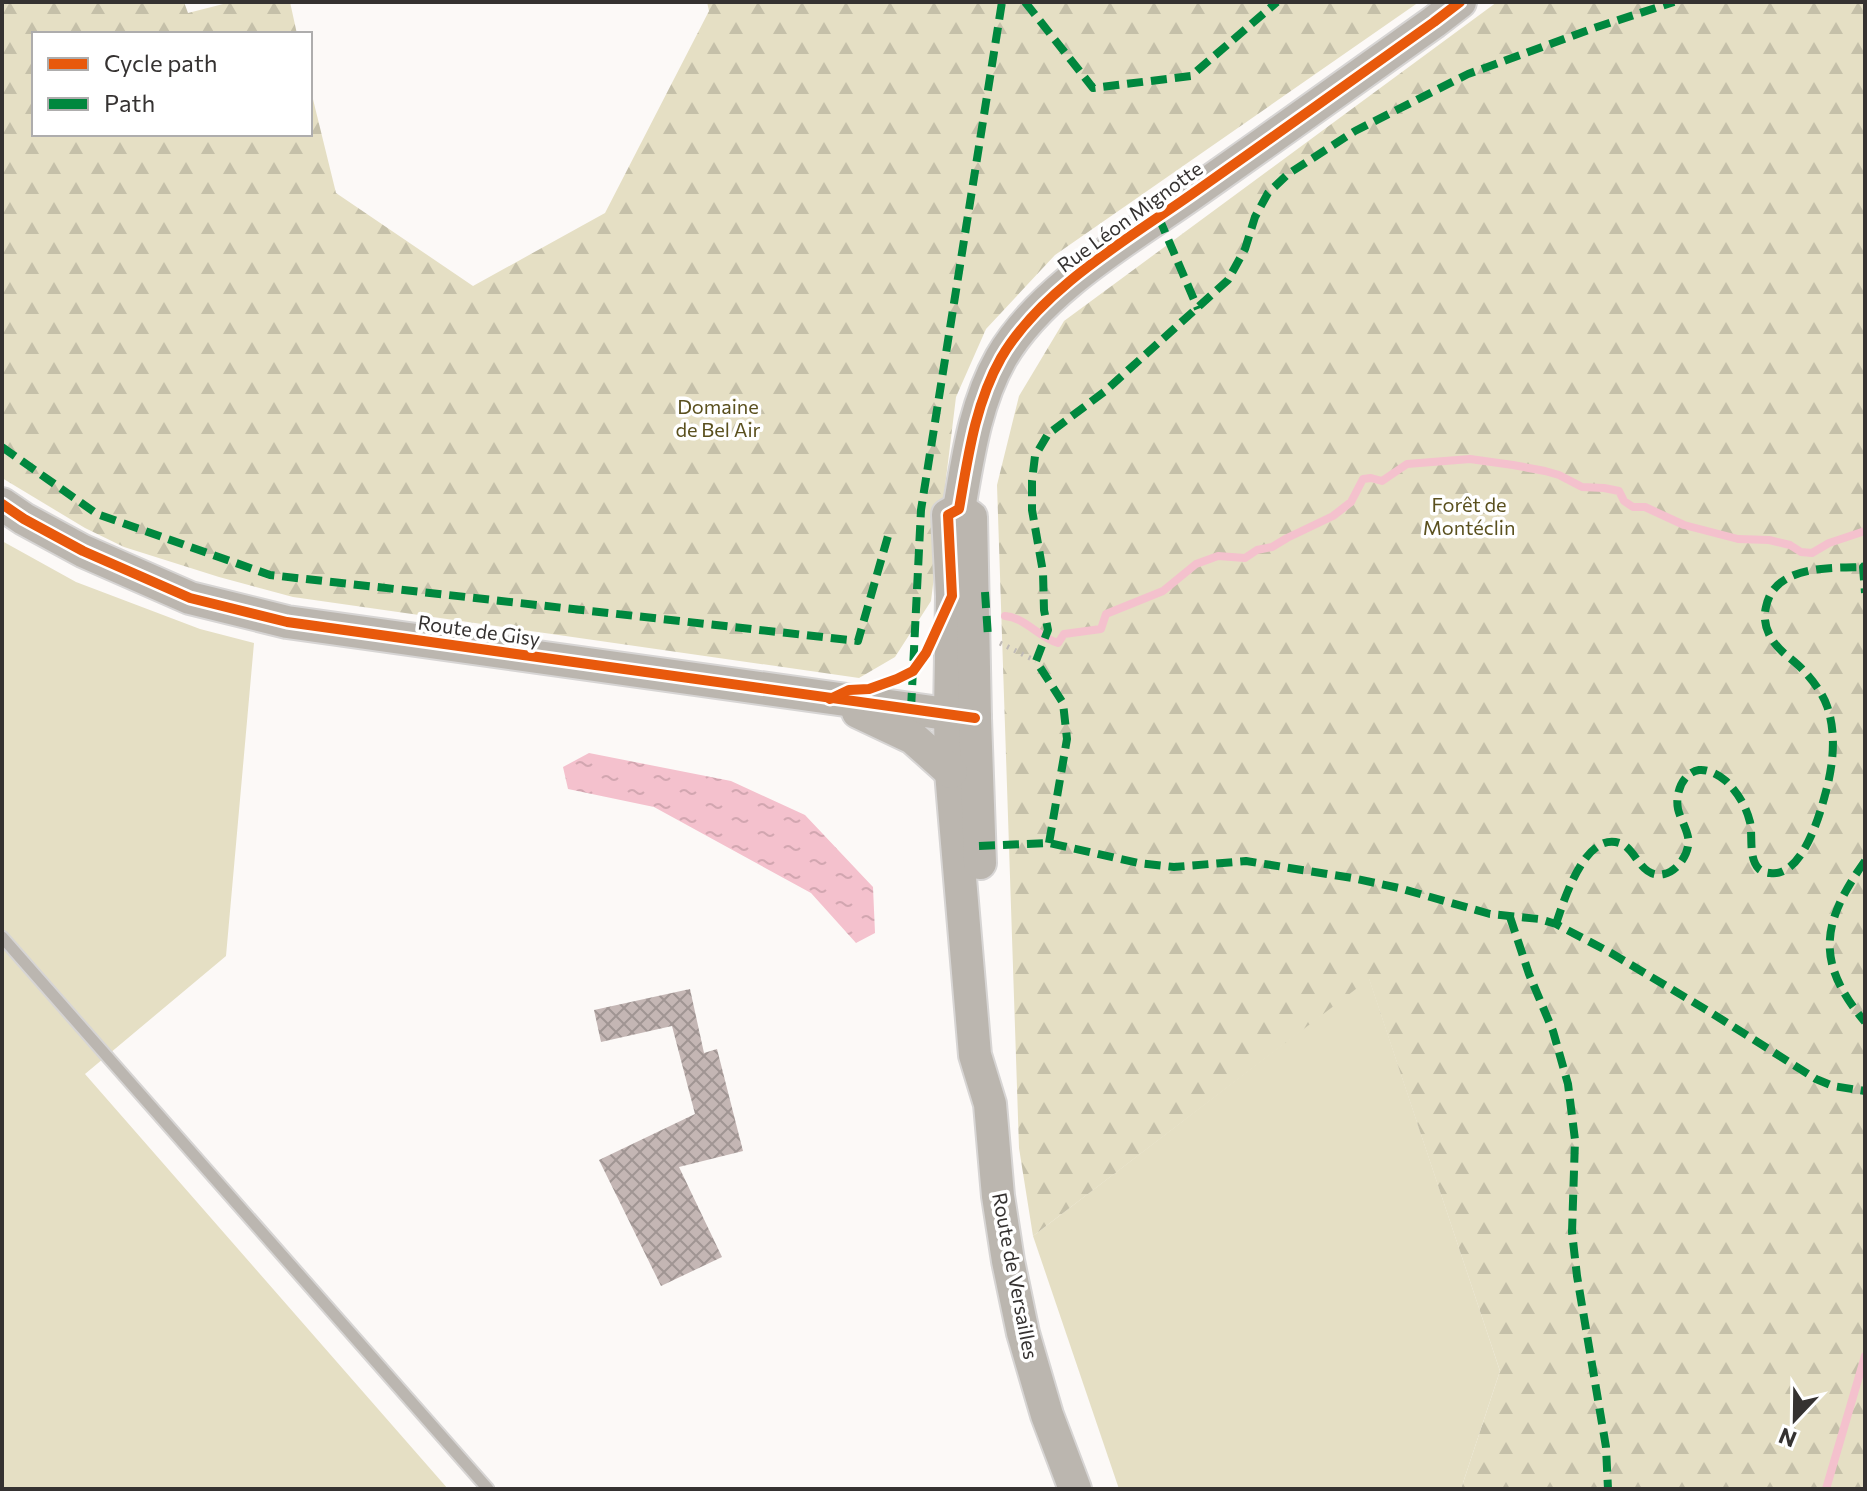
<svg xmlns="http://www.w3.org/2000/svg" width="1867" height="1491" font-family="Commissioner,sans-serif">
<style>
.green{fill:#e5dfc4}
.forest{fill:url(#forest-firs)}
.water{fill:url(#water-ripples)}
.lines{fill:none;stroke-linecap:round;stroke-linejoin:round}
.stream{stroke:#f4c1cd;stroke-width:8}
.building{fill:url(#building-cross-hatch)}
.lane-casing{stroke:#d7d5d4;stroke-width:15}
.secondary-casing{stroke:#d7d5d4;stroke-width:36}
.path{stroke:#bfbab6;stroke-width:5;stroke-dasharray:2 6;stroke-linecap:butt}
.lane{stroke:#bbb6b0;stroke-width:11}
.secondary{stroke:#bbb6af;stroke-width:32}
.quiet{stroke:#00873e;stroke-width:8;stroke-dasharray:16 8;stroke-linecap:butt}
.cycleway-casing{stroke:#fff;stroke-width:15}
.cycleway{stroke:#e8590c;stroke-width:10}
.labels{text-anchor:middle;stroke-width:7;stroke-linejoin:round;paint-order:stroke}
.street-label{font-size:20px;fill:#353231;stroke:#fff}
.park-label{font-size:20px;fill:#5a501e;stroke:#fff}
</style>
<defs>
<pattern id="forest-firs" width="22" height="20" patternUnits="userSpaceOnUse" patternTransform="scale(2)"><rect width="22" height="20" fill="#e5dfc4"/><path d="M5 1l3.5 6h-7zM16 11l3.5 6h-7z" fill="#c5c0a9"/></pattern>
<pattern id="water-ripples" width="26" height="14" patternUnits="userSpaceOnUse" patternTransform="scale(2)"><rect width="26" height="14" fill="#f4c1cd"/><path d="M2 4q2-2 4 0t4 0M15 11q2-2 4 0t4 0" fill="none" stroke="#d2a6b0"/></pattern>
<pattern id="building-cross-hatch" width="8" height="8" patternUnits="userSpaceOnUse" patternTransform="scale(2)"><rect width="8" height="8" fill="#c4b6b4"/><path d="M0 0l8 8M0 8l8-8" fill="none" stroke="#a09593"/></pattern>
</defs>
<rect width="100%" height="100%" fill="#fcf9f7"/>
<g class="green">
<polygon points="2,541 76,582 200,629 254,643 226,956 85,1074 448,1489 2,1489"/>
<polygon points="1369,978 1500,1371 1461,1489 1119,1489 1033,1236"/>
</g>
<g class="forest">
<polygon points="2,2 184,2 188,13 231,2 290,2 297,34 34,34 34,134 310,134 310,87 336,193 473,286 605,213 709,11 707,2 1419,2 1055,255 986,329 956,397 931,601 895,657 859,678 293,597 219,577 124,547 85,528 2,478"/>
<polygon points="1497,2 1865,2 1865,1489 1461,1489 1500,1371 1369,979 1033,1236 1019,1148 997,485 1019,396 1064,321"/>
</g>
<polygon class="water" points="589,753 731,781 805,815 873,887 875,933 856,943 811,893 654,807 568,789 563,767"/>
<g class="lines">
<g class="stream">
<path d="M1005 616C1026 618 1038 637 1058 643L1064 634 1101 629 1106 614 1163 591 1196 564 1218 556 1245 558 1257 550 1272 547 1287 538 1333 516 1351 502 1363 479 1371 478 1382 481 1407 464 1470 459 1513 465 1545 471 1559 475 1582 487 1604 488 1619 491 1624 501 1633 507H1645L1684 525 1738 539 1769 540 1790 545 1801 552 1812 553 1829 543 1865 531"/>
<polyline points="1826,1489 1865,1356"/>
</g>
</g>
<polygon class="building" points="690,989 704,1053 717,1049 743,1151 679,1167 722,1257 661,1286 599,1160 695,1114 672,1026 601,1042 594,1010"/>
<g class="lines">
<g class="lane-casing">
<polyline id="lane" points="2,937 488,1489"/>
</g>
<g class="secondary-casing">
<g id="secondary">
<polyline points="2,504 24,519 83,551 190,598 287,622 975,718"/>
<polyline points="959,509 948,515 952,596 950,714 951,772 975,1055 990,1104 998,1196 1008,1261 1023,1333 1047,1415 1075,1489"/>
<path d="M959 509C968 457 975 404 1001 358 1041 289 1128 239 1192 194 1273 137 1354 79 1434 22L1460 2"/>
<polyline points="959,509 971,517 975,718 980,863"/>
<polyline points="858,712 913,738 951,772"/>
</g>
</g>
<polyline class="path" points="1000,643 1036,661"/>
<use href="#lane" class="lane"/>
<use href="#secondary" class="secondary"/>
<g class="quiet">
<polyline points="1025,2 1093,88 1191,76 1277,2"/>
<polyline points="1159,218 1198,309"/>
<polyline points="2,447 97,514 270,575 858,641 888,536"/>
<polyline points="1865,565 1863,567 1865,593"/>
<polyline points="985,592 988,637"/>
<polyline points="911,709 921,510 1002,2"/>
<polyline points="1049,843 1067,739 1063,703 1036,661 1048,630 1044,610 1043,572 1032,510 1032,481 1035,456 1048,434 1104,392 1228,280 1245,249 1255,217 1268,193 1288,174 1355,131 1468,74 1594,28 1674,2"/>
<polyline points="979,846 1049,843 1138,863 1174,867 1246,861 1352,878 1399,888 1490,914 1539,919 1556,924 1611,953 1710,1012 1816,1079 1833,1086 1865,1091"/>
<path d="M1865 861C1822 922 1814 961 1865 1022"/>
<polyline points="1510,917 1529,974 1553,1031 1568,1084 1575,1140 1572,1232 1577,1276 1606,1447 1608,1489"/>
<path d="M1556 924C1564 900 1586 828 1622 844 1637 851 1641 879 1664 874 1678 871 1691 852 1688 837 1686 827 1680 818 1678 809 1675 794 1682 773 1699 770 1708 769 1719 775 1726 781 1738 793 1746 806 1750 822 1753 836 1748 858 1759 869 1763 872 1767 873 1770 873 1801 878 1819 818 1825 795 1833 767 1837 734 1827 706 1823 694 1812 679 1803 670 1794 660 1781 653 1773 641 1766 631 1763 619 1766 607 1774 565 1830 568 1863 567"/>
</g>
<g class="cycleway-casing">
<g id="cycleway">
<polyline points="2,504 24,519 83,551 190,598 287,622 975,718"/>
<path d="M830 699 849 690 869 689 897 679 913 671 926 653 952 596 948 515 959 509C968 457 975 404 1001 358 1041 289 1128 239 1192 194 1273 137 1354 79 1434 22L1460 2"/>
</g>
</g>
<use href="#cycleway" class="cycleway"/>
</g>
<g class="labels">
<g class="street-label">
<text transform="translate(1130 217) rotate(-36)" y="7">Rue Léon Mignotte</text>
<text transform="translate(479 631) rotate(8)" y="7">Route de Gisy</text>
<text transform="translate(1015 1276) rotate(79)" y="7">Route de Versailles</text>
</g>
<g class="park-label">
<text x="718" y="414">Domaine<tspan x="718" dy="23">de Bel Air</tspan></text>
<text x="1469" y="512">Forêt de<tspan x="1469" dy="23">Montéclin</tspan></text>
</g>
</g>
<rect width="1867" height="1491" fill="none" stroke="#353231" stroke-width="8"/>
<rect x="32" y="32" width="280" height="104" fill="#ffffff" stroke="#aeadad" stroke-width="2"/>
<rect x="48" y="58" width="40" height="12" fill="#e8590c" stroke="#aeadad" stroke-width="2"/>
<text x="104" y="72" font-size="24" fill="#353231">Cycle path</text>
<rect x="48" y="98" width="40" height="12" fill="#00873e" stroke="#aeadad" stroke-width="2"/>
<text x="104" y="112" font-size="24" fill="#353231">Path</text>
<g transform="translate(1795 1419) rotate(202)" stroke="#ffffff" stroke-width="6" paint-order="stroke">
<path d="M0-6L14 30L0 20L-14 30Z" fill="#353231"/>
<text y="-12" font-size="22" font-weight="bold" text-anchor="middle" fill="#353231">N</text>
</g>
</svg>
